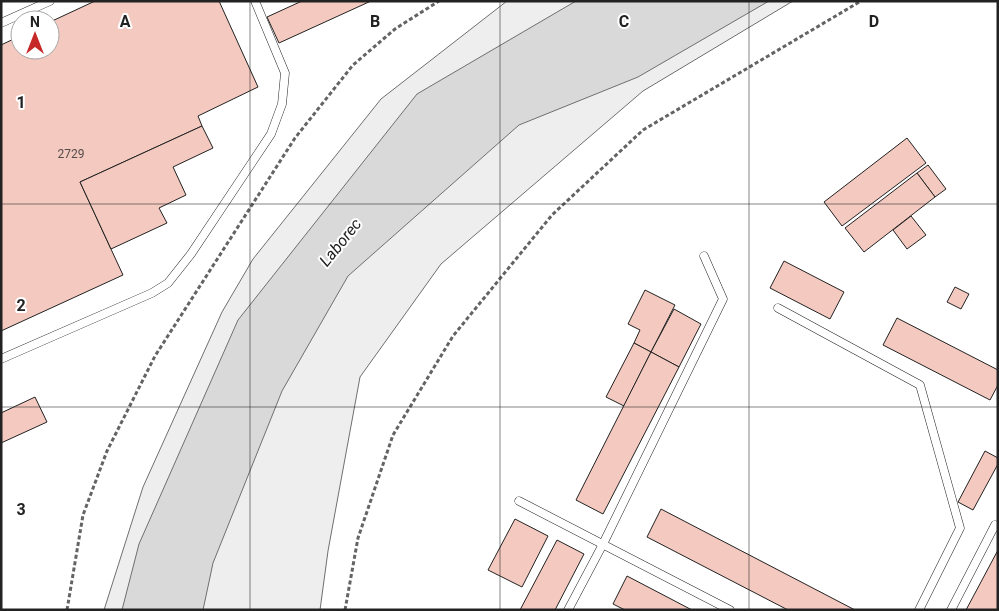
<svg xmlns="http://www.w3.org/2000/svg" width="999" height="611" font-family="Roboto,sans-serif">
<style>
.green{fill:#eee;stroke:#6f6f6f}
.water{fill:#d9d9d9;stroke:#6f6f6f}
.building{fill:#f3c9c0;stroke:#222}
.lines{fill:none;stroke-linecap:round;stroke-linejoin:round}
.service-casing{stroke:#222;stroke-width:9}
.path{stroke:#646464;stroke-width:3;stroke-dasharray:4 2.5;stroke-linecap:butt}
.service{stroke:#fff;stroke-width:8}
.grid{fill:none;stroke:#222;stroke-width:1;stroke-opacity:0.55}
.labels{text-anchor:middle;stroke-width:4;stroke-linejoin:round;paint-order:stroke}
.number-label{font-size:12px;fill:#564c4a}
.water-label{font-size:16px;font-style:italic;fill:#222;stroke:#fff}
.grid-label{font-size:16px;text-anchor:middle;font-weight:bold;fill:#222;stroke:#fff;stroke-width:4;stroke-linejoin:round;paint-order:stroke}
</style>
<rect width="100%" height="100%" fill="#fff"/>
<polygon class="green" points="507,1 793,1 643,91 441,264 360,377 328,551 320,610 104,610 143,487 222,312 253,259 381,99"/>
<polygon class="water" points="576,1 769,1 638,77 519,125 348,276 282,391 213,563 203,610 122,610 139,544 238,320 417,94"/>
<g class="building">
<polygon points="95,1 219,1 258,87 198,116 202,126 80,182 123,275 1,331 1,45 20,36 20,50 50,50 50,22"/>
<polygon points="302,1 371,1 279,43 267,17"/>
<polygon points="202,126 213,148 173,167 186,195 159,208 167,223 111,249 80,182"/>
<polygon points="907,138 926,163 842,226 824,202"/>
<polygon points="928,165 946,189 935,197 917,173"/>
<polygon points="917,173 935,197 864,252 845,228"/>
<polygon points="911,216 926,235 907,249 893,230"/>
<polygon points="784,261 844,292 830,319 770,288"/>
<polygon points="955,287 969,294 961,309 947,302"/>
<polygon points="645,290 675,305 651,352 634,343 640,330 628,324"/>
<polygon points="674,309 701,324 679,367 651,352"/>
<polygon points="897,318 998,370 998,385 990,400 883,345"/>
<polygon points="634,343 651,352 624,406 606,397"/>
<polygon points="651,352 679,367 603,514 576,500"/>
<polygon points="35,397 47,422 1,443 1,413"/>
<polygon points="985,451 998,458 998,464 973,510 958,502"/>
<polygon points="661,509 855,610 788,610 647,537"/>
<polygon points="515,519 548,536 522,587 488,570"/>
<polygon points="557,540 584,554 555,610 520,610"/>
<polygon points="998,550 998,610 966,610"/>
<polygon points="627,576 692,610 625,610 613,604"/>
</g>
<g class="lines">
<g class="service-casing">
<g id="service">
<polyline points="1,23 50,1"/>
<polyline points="778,308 920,385 960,528 919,610"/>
<polyline points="1,359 152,293 168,283 191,254 271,134 282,104 285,73 255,1"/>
<polyline points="519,501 730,610"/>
<polyline points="568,610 603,544 723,299 704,256"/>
<polyline points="951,610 995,525 998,527"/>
</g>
</g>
<g class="path">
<polyline points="67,610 83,515 107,451 155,356 295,138 353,65 395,29 439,1"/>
<polyline points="345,610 358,538 393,435 453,336 552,215 643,130 861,1"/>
</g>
<use href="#service" class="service"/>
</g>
<path class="grid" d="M250 1V610M500 1V610M749 1V610M1 204H998M1 407H998"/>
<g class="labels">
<g class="number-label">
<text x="71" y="158">2729</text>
</g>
<g class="water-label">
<text transform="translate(340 242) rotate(-51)" y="6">Laborec</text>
</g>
</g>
<g class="grid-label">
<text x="125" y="27">A</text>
<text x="375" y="27">B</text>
<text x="624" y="27">C</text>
<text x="874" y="27">D</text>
<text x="21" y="108">1</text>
<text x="21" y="311">2</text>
<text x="21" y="515">3</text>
</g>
<rect width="999" height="611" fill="none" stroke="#222222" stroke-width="5"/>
<g transform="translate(35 35)"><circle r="24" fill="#ffffff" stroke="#a7a7a7"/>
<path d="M0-4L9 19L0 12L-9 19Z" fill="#c62828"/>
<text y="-8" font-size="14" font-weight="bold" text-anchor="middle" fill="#222222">N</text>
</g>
</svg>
